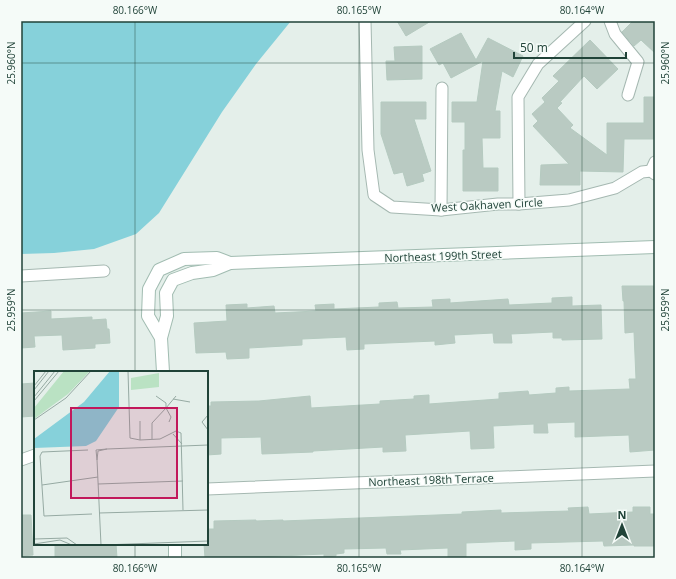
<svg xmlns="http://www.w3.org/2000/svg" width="676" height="579" font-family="'Open Sans',sans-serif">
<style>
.water{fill:#86d1da}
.building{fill:#b9cac2;stroke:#b5cac0}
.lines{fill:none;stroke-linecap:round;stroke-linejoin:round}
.street-casing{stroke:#a5b8b1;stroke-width:13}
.secondary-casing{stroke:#a1bcb1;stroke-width:14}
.street{stroke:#fff;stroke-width:11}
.secondary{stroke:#fff;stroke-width:12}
.ticks{fill:none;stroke:#204338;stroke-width:1;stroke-opacity:0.45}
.labels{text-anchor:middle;stroke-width:3;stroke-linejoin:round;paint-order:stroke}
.street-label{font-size:11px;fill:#204338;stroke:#f5fbf8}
.inset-road{fill:none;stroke:#96aaa3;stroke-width:1}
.view{fill:#c2185b;fill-opacity:0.15;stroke:#c2185b;stroke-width:2}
.inset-edge{fill:none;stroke:#204338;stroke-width:2}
.neatline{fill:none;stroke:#204338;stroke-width:1.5}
.ticks-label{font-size:10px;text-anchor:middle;fill:#204338}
</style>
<rect width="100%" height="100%" fill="#e4efea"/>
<polygon class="water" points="21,21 291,21 256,64 222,112 159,213 136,234 94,249 54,253 21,254"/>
<g class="building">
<polygon points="397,21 431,21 406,36"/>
<polygon points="633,21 655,21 655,53 641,40 634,46 622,32"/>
<polygon points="461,33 476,60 488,38 523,56 513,77 502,71 495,111 500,111 500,138 482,138 483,168 498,168 498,191 463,191 463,150 465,150 465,122 452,122 452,102 477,102 483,61 451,78 443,63 439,65 430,49"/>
<polygon points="590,40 618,69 597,89 584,76 560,102 562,103 557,108 573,125 570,128 607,155 607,123 644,123 644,97 655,97 655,139 624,139 623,172 580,171 580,185 540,185 541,165 569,164 533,126 538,121 532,114 545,102 542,98 559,81 553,76"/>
<polygon points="422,46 422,79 387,80 386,61 395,61 394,47"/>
<polygon points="381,102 426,102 426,119 414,119 431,171 422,174 424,181 407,186 403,172 394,174 381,134"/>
<polygon points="622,286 655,286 655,450 630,452 629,435 575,437 575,422 547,423 548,433 534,433 534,424 493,426 494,448 471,449 470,431 405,435 406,451 383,452 383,447 313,451 313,452 262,454 261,437 221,438 221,454 207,455 207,406 211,406 211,402 259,401 310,396 311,408 380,404 380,401 414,399 414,396 429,395 429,404 499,399 499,393 528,391 529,395 556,393 556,388 569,387 569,391 630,389 629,379 636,379 634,332 625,333 624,301 623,301"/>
<polygon points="572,297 572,306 601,305 602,339 562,340 562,338 553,338 553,332 511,334 512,343 494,343 493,333 454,335 455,343 435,345 435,341 364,344 364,349 347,350 346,337 302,339 302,345 249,348 249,358 227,359 226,352 196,353 194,323 227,321 226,305 247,304 247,308 274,306 275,313 316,311 315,305 334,304 334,309 379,307 379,303 397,302 398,308 433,307 432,300 450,299 450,303 508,299 509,305 552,303 552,298"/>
<polygon points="51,311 51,319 92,317 92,320 106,319 107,329 109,329 110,343 95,344 95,348 63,350 62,335 34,336 35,347 21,348 21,313"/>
<polygon points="35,383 35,416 21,417 21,384"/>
<polygon points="588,507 589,514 633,512 633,507 650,507 650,514 655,514 655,546 634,546 634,545 604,546 603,541 531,543 531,549 515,550 515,541 466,543 466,557 448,558 448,548 400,550 401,554 387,554 386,548 344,549 344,553 336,554 336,556 324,557 324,554 257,557 257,558 205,558 204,544 207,544 207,529 214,529 214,521 256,520 256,521 283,520 283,521 462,514 462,512 501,510 501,513 569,511 568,508"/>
<polygon points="21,515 31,515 33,555 21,556"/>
<polygon points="55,544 116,544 117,558 55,557"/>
</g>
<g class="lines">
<g class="street-casing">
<g id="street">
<polyline points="365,21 368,150 374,195 392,207 441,210 498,204 519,204 569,200 615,188 642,172 651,171 655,174"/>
<polyline points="610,21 615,34 638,62 628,95"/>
<polyline points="651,171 655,162"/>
<polyline points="519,204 518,97 538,64 585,21"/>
<polyline points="441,210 442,88"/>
<polyline points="21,276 104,271"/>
<polyline points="21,460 35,455"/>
<polyline points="207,489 655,471"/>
</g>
</g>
<g class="secondary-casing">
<g id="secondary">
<polyline points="161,338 148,316 149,289 159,270 184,259 217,258 230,263"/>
<polyline points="163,372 161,338 167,316 166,293 173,280 192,273 213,270 230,263 655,247"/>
<polyline points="175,544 175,558"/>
</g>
</g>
<use href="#street" class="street"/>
<use href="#secondary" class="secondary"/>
</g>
<path class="ticks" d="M135 21V372M359 21V558M582 21V558M21 63H655M21 310H655M135 544V558M21 558H655"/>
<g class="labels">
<g class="street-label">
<text transform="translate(487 205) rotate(-3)" y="4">West Oakhaven Circle</text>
<text transform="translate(443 256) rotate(-2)" y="4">Northeast 199th Street</text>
<text transform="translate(431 480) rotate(-2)" y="4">Northeast 198th Terrace</text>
</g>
</g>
<g transform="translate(34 371)">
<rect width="174" height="174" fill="#e4efea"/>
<path d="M30 0H56L34 23 0 48V37ZM125 2V16L97 19V7Z" fill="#bae2c3"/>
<path d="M76 0H85V36L62 70 52 75 0 77V68L50 31Z" fill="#86d1da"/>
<path class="inset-road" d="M94 0 96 67 106 69 126 68 142 60 147 62 149 139M0 15 12 0M0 19 15 0M0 26 21 0M139 28 156 31M0 30 25 0M174 44 168 51 174 59M0 49 32 27 57 0M135 51 137 46 132 37 142 25M139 63 148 73M118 68V52L132 37V32L122 25M106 69V50M54 79 8 81 6 85 10 145 58 143M63 89 62 79 73 78M64 113 149 110M8 114 64 106M65 142 174 139M0 168 33 167 43 174M0 173 26 169 38 174M67 174 63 89 64 80 73 78 174 74M69 174 174 170"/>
<path class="view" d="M37 37H143V127H37Z"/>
<rect width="174" height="174" class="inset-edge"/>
</g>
<rect width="676" height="579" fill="none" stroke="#f5fbf8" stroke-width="44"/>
<g transform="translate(622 525)" stroke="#f5fbf8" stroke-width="3" paint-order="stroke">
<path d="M0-3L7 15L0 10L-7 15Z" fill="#204338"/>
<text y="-6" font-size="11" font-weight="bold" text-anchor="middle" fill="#204338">N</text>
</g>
<path d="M514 52v6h112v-6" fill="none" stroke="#204338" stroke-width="2"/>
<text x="520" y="52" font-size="12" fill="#204338" stroke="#f5fbf8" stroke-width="3" paint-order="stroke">50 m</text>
<rect x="22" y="22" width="632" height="535" class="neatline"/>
<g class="ticks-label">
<text x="135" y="14">80.166°W</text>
<text x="359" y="14">80.165°W</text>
<text x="582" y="14">80.164°W</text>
<text transform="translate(11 63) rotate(-90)" y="4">25.960°N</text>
<text transform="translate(665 63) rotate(-90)" y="4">25.960°N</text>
<text transform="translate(11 310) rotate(-90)" y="4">25.959°N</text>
<text transform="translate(665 310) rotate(-90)" y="4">25.959°N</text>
<text x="135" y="572">80.166°W</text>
<text x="359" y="572">80.165°W</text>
<text x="582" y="572">80.164°W</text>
</g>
</svg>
